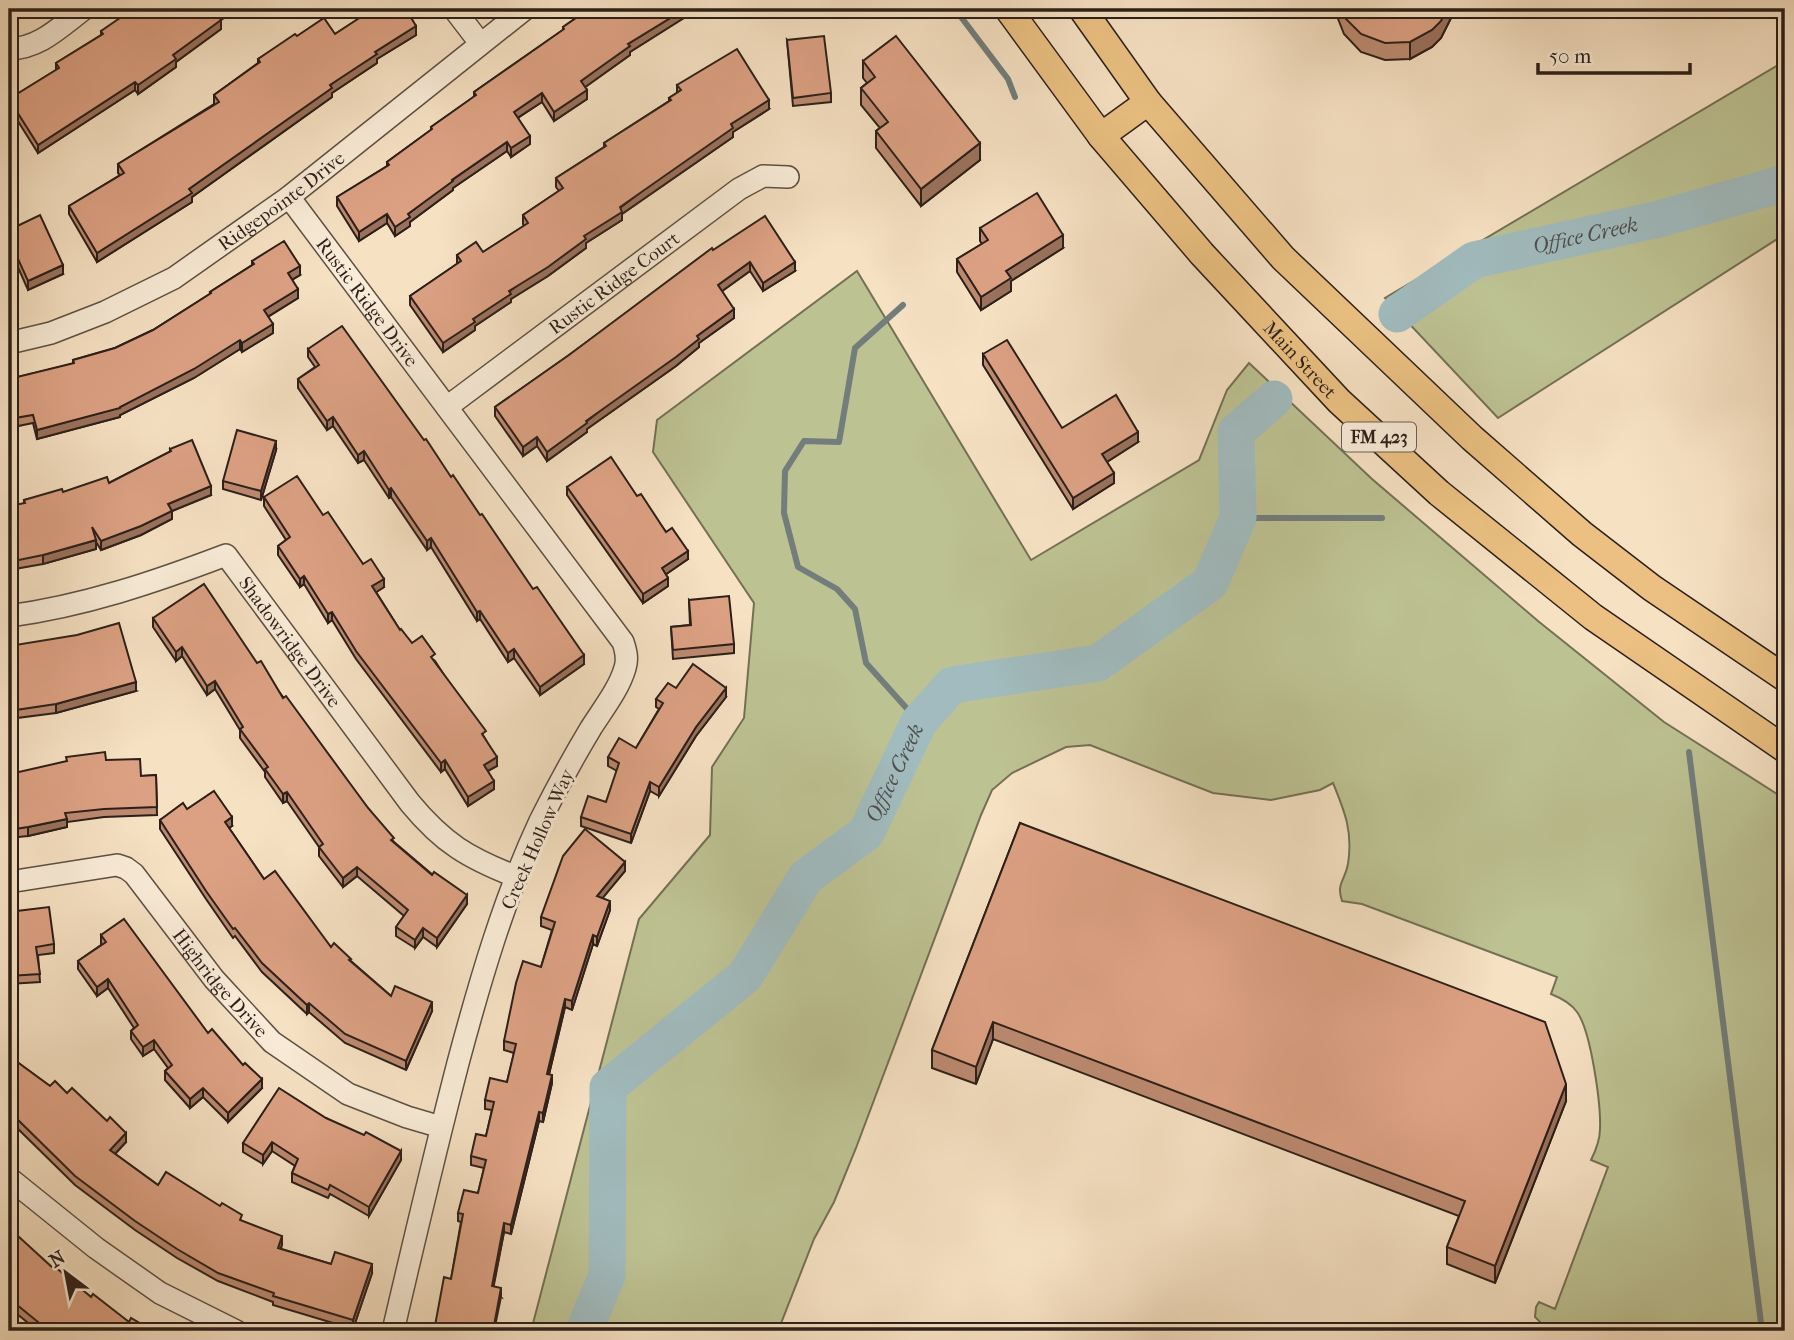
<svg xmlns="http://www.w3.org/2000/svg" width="1794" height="1340" font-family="'IM FELL French Canon',serif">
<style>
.green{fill:#bdc293;stroke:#747056;stroke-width:2}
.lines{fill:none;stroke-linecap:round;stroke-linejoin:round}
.stream{stroke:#727d7c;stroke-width:6}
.river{stroke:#a1bbbe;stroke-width:37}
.minor-casing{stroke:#5e5044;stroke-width:24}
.major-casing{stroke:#2c1f1a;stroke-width:29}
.minor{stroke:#f9ecd8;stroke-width:21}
.major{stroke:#ebc082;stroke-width:26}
.wall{fill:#bd8a71;stroke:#2c1f1a;stroke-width:2}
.shaded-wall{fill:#9a715c;stroke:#2c1f1a;stroke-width:2}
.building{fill:#dca183;stroke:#2c1f1a;stroke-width:2}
.labels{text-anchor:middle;stroke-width:6;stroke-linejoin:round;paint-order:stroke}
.shield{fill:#f9ecd8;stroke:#6a5c53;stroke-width:2}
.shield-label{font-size:18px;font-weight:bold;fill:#2c1f1a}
.street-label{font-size:19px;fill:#2c1f1a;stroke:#f9ecd8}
.water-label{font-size:21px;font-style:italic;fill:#4f4e4b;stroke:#f9ecd8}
</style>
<rect width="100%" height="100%" fill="#f6e1c3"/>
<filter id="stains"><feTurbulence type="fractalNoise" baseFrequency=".00286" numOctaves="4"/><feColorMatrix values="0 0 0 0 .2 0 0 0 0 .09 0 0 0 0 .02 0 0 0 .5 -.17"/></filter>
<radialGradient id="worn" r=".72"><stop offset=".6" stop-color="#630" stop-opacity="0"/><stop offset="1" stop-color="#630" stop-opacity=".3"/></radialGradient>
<g class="green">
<polygon points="1785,61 1785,234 1498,418 1385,298"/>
<path d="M857 271 1031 560 1199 460 1227 390 1249 363 1372 479 1538 621 1664 722 1785 799V1331H1558L1543 1325 1535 1317 1536 1307 1539 1302 1555 1309 1608 1167 1591 1160C1596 1150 1600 1140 1600 1129 1601 1104 1591 1031 1577 1012 1571 1003 1561 998 1551 994L1557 977 1362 904 1342 901C1336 883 1345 881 1348 864 1353 832 1345 812 1333 783L1320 790 1271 800 1213 793 1090 745 1066 747 1012 773 992 790 981 815 856 1148 834 1202 814 1239 778 1331H531L639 919 710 835 712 767 744 718 754 603 653 452 657 420Z"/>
</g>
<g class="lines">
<g class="stream">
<polyline points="955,9 1008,79 1015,97"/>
<polyline points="903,305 855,348 839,442 804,441 785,471 784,513 798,567 837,589 855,609 866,663 919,722"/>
<polyline points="1238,518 1382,518"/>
<polyline points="1689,752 1762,1331"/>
</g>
<g class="river">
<path id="s1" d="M1397 314 1474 260 1659 219 1785 183"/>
<path id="s2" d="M584 1331 607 1275 608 1087 745 976 806 877 866 833 919 722 952 685 1098 663 1210 583 1238 518 1236 432 1274 399"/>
</g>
<g class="minor-casing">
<g id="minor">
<polyline points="454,9 480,43"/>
<path d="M9 49C40 48 60 27 84 9"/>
<path id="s3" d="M289 197 623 642C626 651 628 659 625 668 619 689 603 709 591 728 573 758 556 789 540 821 504 898 480 981 458 1063 435 1152 414 1241 393 1331"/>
<path id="s4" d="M9 343 51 333 105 312 174 278 289 197 525 9"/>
<path id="s5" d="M447 407 739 189 763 176 788 177"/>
<path id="s6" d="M9 616C84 606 155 582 226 555L410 803C443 843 468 858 517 877"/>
<path id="s7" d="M9 882 117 865 126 868 134 874 214 979 272 1042 348 1094 407 1117 441 1127"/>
<polyline points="9,1178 96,1248 160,1293 236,1331"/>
</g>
</g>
<g class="major-casing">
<g id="major">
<path id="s8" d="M1008 9 1101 136 1202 254 1339 401 1439 493 1593 617 1785 749"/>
<polyline points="1082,9 1148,102 1283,258 1472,438 1582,534 1652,588 1785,678"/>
<polyline points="1101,136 1148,102"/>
</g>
</g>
<use href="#minor" class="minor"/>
<use href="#major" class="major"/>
</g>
<g class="wall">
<polygon points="355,9 406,9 416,35 377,59 377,63 332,93 332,97 192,197 192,202 97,262 69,214 69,206 120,175 118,173 118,164 214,104 214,95 258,63 258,59 297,36 335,34 361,17"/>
<polygon points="589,9 698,9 630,52 630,55 585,87 587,99 554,121 542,102 518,118 530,144 511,157 507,151 453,188 453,190 410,222 410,226 395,236 387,223 359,241 337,206 337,197 387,166 387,162 431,130 431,127 474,97 474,92 563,30 563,27"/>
<polygon points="1218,9 1246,9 1236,17 1232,11 1225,17"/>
<polygon points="1335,9 1452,9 1452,16 1441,38 1432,47 1410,59 1385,60 1361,52 1344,34 1335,11"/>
<polygon points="221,20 221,29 176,62 176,67 138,94 135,90 38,153 9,107 9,99 56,70 56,63 101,35 101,31"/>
<polygon points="787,40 831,93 831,102 793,106"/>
<polygon points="863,61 980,160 921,206 876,148 876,131 880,128 861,105 861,88 867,83 863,78"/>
<polygon points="677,85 769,109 733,132 733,137 622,214 622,220 586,243 586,248 548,276 511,299 511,302 475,326 475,330 443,352 410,305 410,296 457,264 457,255 483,252 524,226 523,224 523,215 559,191 556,187 556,178 604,147 604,143 669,101 669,98 677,93"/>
<polygon points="980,228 1063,248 1011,281 1011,291 981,310 957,272 957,259 982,244 980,241"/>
<polygon points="9,230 63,274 28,290 9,247"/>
<polygon points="713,250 795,271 763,291 750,271 722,291 734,318 699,343 699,347 676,366 587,429 587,432 547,461 537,446 523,456 495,416 495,407 569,355"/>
<polygon points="252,261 300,275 292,280 298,298 268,317 273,333 242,352 240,349 194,378 120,415 120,417 37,439 33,423 9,428 9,379 73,364 73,360 115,348 153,330 210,294 210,292 252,265"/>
<polygon points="308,349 451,477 584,664 540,695 514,658 508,662 480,619 477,621 431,547 427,550 391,497 389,498 364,460 358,463 333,426 327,430 298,388 298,379 315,367 308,357"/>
<polygon points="983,354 1062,428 1138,442 1107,462 1114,483 1073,509 983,365"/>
<polygon points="170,449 211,495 172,511 172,519 141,535 101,550 96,542 96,549 43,564 9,570 9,506 24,504 24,500 109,483 170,452"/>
<polygon points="276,450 261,500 223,489 223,481"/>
<polygon points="567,487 637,496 688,559 666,574 668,586 643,603 567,495"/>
<polygon points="264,497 323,515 363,564 384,587 376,592 400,630 412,643 435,661 486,740 497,766 488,771 494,789 468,806 445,769 441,772 356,659 332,620 328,623 304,584 300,587 278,555 278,546 286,540 264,506"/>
<polygon points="689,600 734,644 734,653 673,659 671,627 690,625"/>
<polygon points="153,618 257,663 394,842 467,904 437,947 423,937 415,948 396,936 396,927 404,916 357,876 343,887 319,856 319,847 287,801 283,803 265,777 265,772 240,738 240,730 215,689 207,695 182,656 176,661 153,627"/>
<polygon points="9,646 136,691 56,713 9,719"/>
<polygon points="676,688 726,697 696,736 659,796 650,791 631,843 581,826 581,817 606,802 617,771 608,766 608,757 636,748 659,709 656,707 656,699"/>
<polygon points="106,760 141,776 156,775 157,815 104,817 67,822 67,827 28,836 9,838 9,762 10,774"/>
<polygon points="187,809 232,826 229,828 264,879 331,947 351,961 391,996 432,1011 406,1070 345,1043 309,1012 307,1014 262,972 235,936 233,938 206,899 160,829 160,820"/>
<polygon points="1020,823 1566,1101 1495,1283 1447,1264 1447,1247 1459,1216 993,1039 976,1084 932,1068 932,1050"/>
<polygon points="625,871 602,898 610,910 597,946 593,944 572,1010 565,1007 549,1074 552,1083 543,1122 539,1121 511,1234 504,1232 493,1287 501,1297 451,1279 461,1222 458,1221 458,1213 478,1193 484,1168 471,1165 471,1156 486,1136 492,1110 485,1109 485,1100 507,1082 514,1053 504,1050 504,1041 541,967 552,930 541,926 541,917"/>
<polygon points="9,912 54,944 54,953 38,955 40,982 9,984"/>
<polygon points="101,935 208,1033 262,1088 228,1122 203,1097 190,1108 165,1080 165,1071 168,1068 154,1049 143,1056 131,1039 131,1031 134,1028 108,988 97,996 78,969 78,961 101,945"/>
<polygon points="9,1056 50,1086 67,1093 126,1142 115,1154 158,1185 242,1221 282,1244 281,1249 331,1264 372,1273 353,1329 273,1305 273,1302 218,1281 177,1258 135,1230 75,1185 9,1120"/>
<polygon points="326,1118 401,1160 369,1216 330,1194 328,1198 292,1182 292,1173 295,1166 272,1151 263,1164 243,1152 243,1143"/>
<polygon points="9,1246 53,1268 91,1297 129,1322 153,1331 38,1331 11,1309"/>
</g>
<g class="shaded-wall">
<polygon points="225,9 239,9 221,20 221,29 176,62 176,67 138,94 138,85 173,55 217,14"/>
<polygon points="685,9 698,9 630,52 630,55 581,90 581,81 628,44"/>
<polygon points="1225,9 1232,9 1232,11 1225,17"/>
<polygon points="1236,9 1246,9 1236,17"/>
<polygon points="1447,9 1452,9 1452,16 1441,38 1432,47 1410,59 1410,42"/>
<polygon points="416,26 416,35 377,59 377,63 332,93 332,97 192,197 192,202 97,262 97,253 189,189 375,52"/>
<polygon points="135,82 135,90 38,153 38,145"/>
<polygon points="587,90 587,99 554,121 554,112"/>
<polygon points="542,93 542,102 514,120 514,112"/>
<polygon points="769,100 769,109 733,132 733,137 622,214 622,220 586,243 586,248 548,276 511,299 511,302 475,326 475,330 443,352 443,343 473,319 731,124"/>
<polygon points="530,136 530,144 511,157 511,148"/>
<polygon points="507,142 507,151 453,188 453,190 410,222 410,226 395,236 395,227 408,214 452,180"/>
<polygon points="980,143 980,160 921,206 921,189"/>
<polygon points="387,214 387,223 359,241 359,232"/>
<polygon points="1063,235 1063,248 1011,281 1011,291 981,310 981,297 1006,271"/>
<polygon points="750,262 750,271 718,294 718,285"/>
<polygon points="795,262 795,271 763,291 763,283"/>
<polygon points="63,265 63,274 28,290 28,281"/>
<polygon points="300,266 300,275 288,282 288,273"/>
<polygon points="298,289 298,298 264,319 264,310"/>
<polygon points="734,309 734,318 699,343 699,347 676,366 587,429 587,432 547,461 547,452 697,336"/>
<polygon points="273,324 273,333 242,352 242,343"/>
<polygon points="240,340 240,349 194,378 120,415 120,417 37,439 37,430 120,407"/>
<polygon points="333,417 333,426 327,430 327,421"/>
<polygon points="1138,432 1138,442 1102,465 1102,454"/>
<polygon points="537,437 537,446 523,456 523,447"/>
<polygon points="276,441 276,450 261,500 261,491"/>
<polygon points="364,451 364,460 358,463 358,455"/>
<polygon points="1114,473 1114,483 1073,509 1073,498"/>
<polygon points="211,486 211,495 172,511 172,519 141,535 101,550 101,541 168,504"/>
<polygon points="391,488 391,497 389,498 389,490"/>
<polygon points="431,538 431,547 427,550 427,541"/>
<polygon points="96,540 96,549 43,564 43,555"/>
<polygon points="688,551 688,559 662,577 662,568"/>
<polygon points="304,576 304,584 300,587 300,579"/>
<polygon points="668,578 668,586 643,603 643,594"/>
<polygon points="384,579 384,587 372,595 372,586"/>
<polygon points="480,611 480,619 477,621 477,612"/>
<polygon points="332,612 332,620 328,623 328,614"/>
<polygon points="182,647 182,656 176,661 176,652"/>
<polygon points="514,649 514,658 508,662 508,653"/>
<polygon points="584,655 584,664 540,695 540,687"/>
<polygon points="215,681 215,689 207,695 207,686"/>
<polygon points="136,682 136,691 56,713 56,704"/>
<polygon points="726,688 726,697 696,736 659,796 659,787 696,727"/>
<polygon points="497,757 497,766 484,773 484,765"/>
<polygon points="445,760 445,769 441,772 441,763"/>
<polygon points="494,781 494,789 468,806 468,797"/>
<polygon points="650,782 650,791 631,843 631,834"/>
<polygon points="287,792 287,801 283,803 283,794"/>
<polygon points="232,817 232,826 225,830 225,822"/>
<polygon points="67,819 67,827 28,836 28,827"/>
<polygon points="625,862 625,871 597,905 597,896"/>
<polygon points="357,867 357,876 343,887 343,878"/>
<polygon points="467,895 467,904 437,947 437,938"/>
<polygon points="610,901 610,910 597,946 597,937"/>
<polygon points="423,928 423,937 415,948 415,940"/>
<polygon points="593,935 593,944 572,1010 572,1001"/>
<polygon points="108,979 108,988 97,996 97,987"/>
<polygon points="565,999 565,1007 547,1083 547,1074"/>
<polygon points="432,1002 432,1011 406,1070 406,1061"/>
<polygon points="309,1003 309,1012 307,1014 307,1005"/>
<polygon points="993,1022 993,1039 976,1084 976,1067"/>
<polygon points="154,1040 154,1049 143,1056 143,1047"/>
<polygon points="552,1075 552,1083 543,1122 543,1113"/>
<polygon points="262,1079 262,1088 228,1122 228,1113"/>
<polygon points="1566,1084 1566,1101 1495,1283 1495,1266"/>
<polygon points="203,1088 203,1097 190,1108 190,1099"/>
<polygon points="539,1112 539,1121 511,1234 511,1225"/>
<polygon points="126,1133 126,1142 110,1159 110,1150"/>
<polygon points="272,1142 272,1151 263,1164 263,1155"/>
<polygon points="401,1151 401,1160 369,1216 369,1207"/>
<polygon points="504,1223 504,1232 492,1295 492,1286"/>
<polygon points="282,1236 282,1244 278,1257 278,1248"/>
<polygon points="372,1264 372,1273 353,1329 353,1320"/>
<polygon points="501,1288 501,1297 494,1331 493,1331"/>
<polygon points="11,1300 11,1309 9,1312 9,1303"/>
</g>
<g class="building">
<polygon points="133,9 225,9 217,14 221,20 173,55 176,59 138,85 135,82 38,145 9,99 59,68 56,63 103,34 101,31"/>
<polygon points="361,9 406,9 416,26 375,52 377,54 330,85 332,88 189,189 192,193 97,253 69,206 124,173 118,164 219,102 214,95 260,62 258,59 295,34 297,36 324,18 335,34 364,15"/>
<polygon points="589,9 685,9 628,44 630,46 581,81 587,90 554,112 542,93 514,112 530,136 511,148 507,142 452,180 453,181 408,214 410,217 395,227 387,214 359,232 337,197 389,165 387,162 432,129 431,127 476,95 474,92 564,29 563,27"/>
<polygon points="1340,9 1447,9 1441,21 1432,30 1410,42 1385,43 1361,34 1344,17"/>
<polygon points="824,36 831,93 793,98 787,40"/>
<polygon points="896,36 980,143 921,189 876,131 888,122 861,88 875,77 863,61"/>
<polygon points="737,49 769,100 731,124 733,128 620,207 622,212 584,236 586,239 548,267 509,291 511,294 473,319 475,322 443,343 410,296 461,261 457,255 476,242 483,252 528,223 523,215 563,188 556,178 606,146 604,143 671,100 669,98 681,90 677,85"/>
<polygon points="1037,193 1063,235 1006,271 1011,278 981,297 957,259 988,240 980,228"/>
<polygon points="40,215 63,265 28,281 9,239 9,230"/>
<polygon points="765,216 795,262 763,283 750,262 718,285 734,309 697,336 699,339 676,357 586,421 587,423 547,452 537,437 523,447 495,407 569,355 712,248 713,250"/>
<polygon points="284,241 300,266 288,273 298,289 264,310 273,324 242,343 240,340 194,369 120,407 120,408 37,430 33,415 9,419 9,379 74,363 73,360 115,348 153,330 211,293 210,292 254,264 252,261"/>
<polygon points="342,326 424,440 426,439 451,477 453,475 480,515 482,514 533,589 537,587 584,655 540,687 514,649 508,653 480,611 477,612 431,538 427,541 391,488 389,490 364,451 358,455 333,417 327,421 298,379 319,365 308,349"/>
<polygon points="1007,340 1062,428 1116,395 1138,432 1102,454 1114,473 1073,498 983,354"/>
<polygon points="237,430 276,441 261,491 223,481"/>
<polygon points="192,440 211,486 168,504 172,511 141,526 101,541 92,527 96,540 43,555 9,562 9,506 25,503 24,500 62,489 63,492 107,477 109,483 171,451 170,449"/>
<polygon points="611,457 637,496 641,494 666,532 672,528 688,551 662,568 668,578 643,594 567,487"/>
<polygon points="297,476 323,515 328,512 363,564 371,559 384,579 372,586 400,630 401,629 412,643 422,636 435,654 431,657 486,731 482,734 497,757 484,765 494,781 468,797 445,760 441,763 356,651 332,612 328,614 304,576 300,579 278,546 290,537 264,497"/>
<polygon points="204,584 257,663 261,661 283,698 286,696 368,808 394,838 391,840 432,875 434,872 467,895 437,938 423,928 415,940 396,927 408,910 357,867 343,878 319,847 323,844 287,792 283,794 265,769 268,767 240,729 243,727 215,681 207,686 182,647 176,652 153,618"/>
<polygon points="729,596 734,644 673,650 671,627 691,625 689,600"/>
<polygon points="119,623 136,682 56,704 9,711 9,646 77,635"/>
<polygon points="693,664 726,688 696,727 659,787 650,782 631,834 581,817 588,796 606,802 619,763 608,757 619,738 636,748 663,703 656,699 668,683 676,688"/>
<polygon points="105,752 106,760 140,759 141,776 156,775 157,807 104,809 65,813 67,819 28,827 9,830 9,762 10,774 67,761 66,757"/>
<polygon points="214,791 232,817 225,822 264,879 275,871 331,947 334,943 351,959 349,960 391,996 395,986 432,1002 406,1061 345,1034 309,1003 307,1005 262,963 235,928 233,929 206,891 160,820 183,803 187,809"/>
<polygon points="1020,823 1545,1022 1566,1084 1495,1266 1447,1247 1465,1201 993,1022 976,1067 932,1050"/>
<polygon points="585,829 625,862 597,896 610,901 597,937 593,935 572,1001 565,999 547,1074 552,1075 543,1113 539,1112 511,1225 504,1223 492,1286 501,1288 493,1331 434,1331 444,1277 451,1279 463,1214 458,1213 464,1190 478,1193 486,1160 471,1156 476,1134 486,1136 494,1102 485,1100 490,1078 507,1082 516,1044 504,1041 516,983 523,961 541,967 555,922 541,917 563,856"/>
<polygon points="49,907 54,944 36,947 40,974 9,976 9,912"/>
<polygon points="124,919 208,1033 212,1029 243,1065 245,1063 262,1079 228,1113 203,1088 190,1099 165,1071 172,1065 154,1040 143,1047 131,1031 138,1025 108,979 97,987 78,961 106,942 101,935"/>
<polygon points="9,1056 50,1086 55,1081 67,1093 72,1088 107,1121 110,1117 126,1133 110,1150 158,1185 166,1172 220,1206 222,1203 242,1215 240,1220 282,1236 278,1248 331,1264 335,1252 372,1264 353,1320 273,1296 274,1293 218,1273 177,1249 135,1221 75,1176 9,1111"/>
<polygon points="279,1088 326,1118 364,1135 366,1132 401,1151 369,1207 330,1185 328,1190 292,1173 298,1159 272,1142 263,1155 243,1143"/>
<polygon points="18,1236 53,1268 54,1266 91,1297 93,1294 129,1322 131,1318 153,1331 49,1331 11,1300 9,1303 9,1246"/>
</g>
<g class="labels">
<rect class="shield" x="1342" y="422.5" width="74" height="29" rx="5"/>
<g class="shield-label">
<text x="1379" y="443">FM 423</text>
</g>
<g class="street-label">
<text dy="7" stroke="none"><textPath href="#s4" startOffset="310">Ridgepointe Drive</textPath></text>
<text dy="7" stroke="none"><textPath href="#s5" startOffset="208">Rustic Ridge Court</textPath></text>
<text dy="7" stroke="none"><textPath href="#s3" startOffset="131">Rustic Ridge Drive</textPath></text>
<text dy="7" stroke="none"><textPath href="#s8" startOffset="457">Main Street</textPath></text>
<text dy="7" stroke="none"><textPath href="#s6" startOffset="334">Shadowridge Drive</textPath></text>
<text transform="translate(537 839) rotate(-66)" y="7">Creek Hollow Way</text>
<text dy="7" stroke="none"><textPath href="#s7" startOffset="268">Highridge Drive</textPath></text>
</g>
<g class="water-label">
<text dy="7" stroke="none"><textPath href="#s1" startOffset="208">Office Creek</textPath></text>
<text dy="7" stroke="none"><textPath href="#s2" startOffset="682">Office Creek</textPath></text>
</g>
</g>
<rect width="1794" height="1340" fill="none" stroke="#f6e1c3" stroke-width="35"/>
<rect x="10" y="10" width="1773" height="1319" fill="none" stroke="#2c1f1a" stroke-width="3.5"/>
<rect x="18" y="18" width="1759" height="1305" fill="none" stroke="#2c1f1a" stroke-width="2"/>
<g transform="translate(66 1273) rotate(328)" stroke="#f9ecd8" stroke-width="5" paint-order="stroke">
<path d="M0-5L12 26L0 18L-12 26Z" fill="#2c1f1a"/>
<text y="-10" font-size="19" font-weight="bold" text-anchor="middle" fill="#2c1f1a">N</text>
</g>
<path d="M1538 63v10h152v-10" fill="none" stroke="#2c1f1a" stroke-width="3.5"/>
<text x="1549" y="63" font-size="21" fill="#2c1f1a" stroke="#f9ecd8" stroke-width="5" paint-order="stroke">50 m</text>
<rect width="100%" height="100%" filter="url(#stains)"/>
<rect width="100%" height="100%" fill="url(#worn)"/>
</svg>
